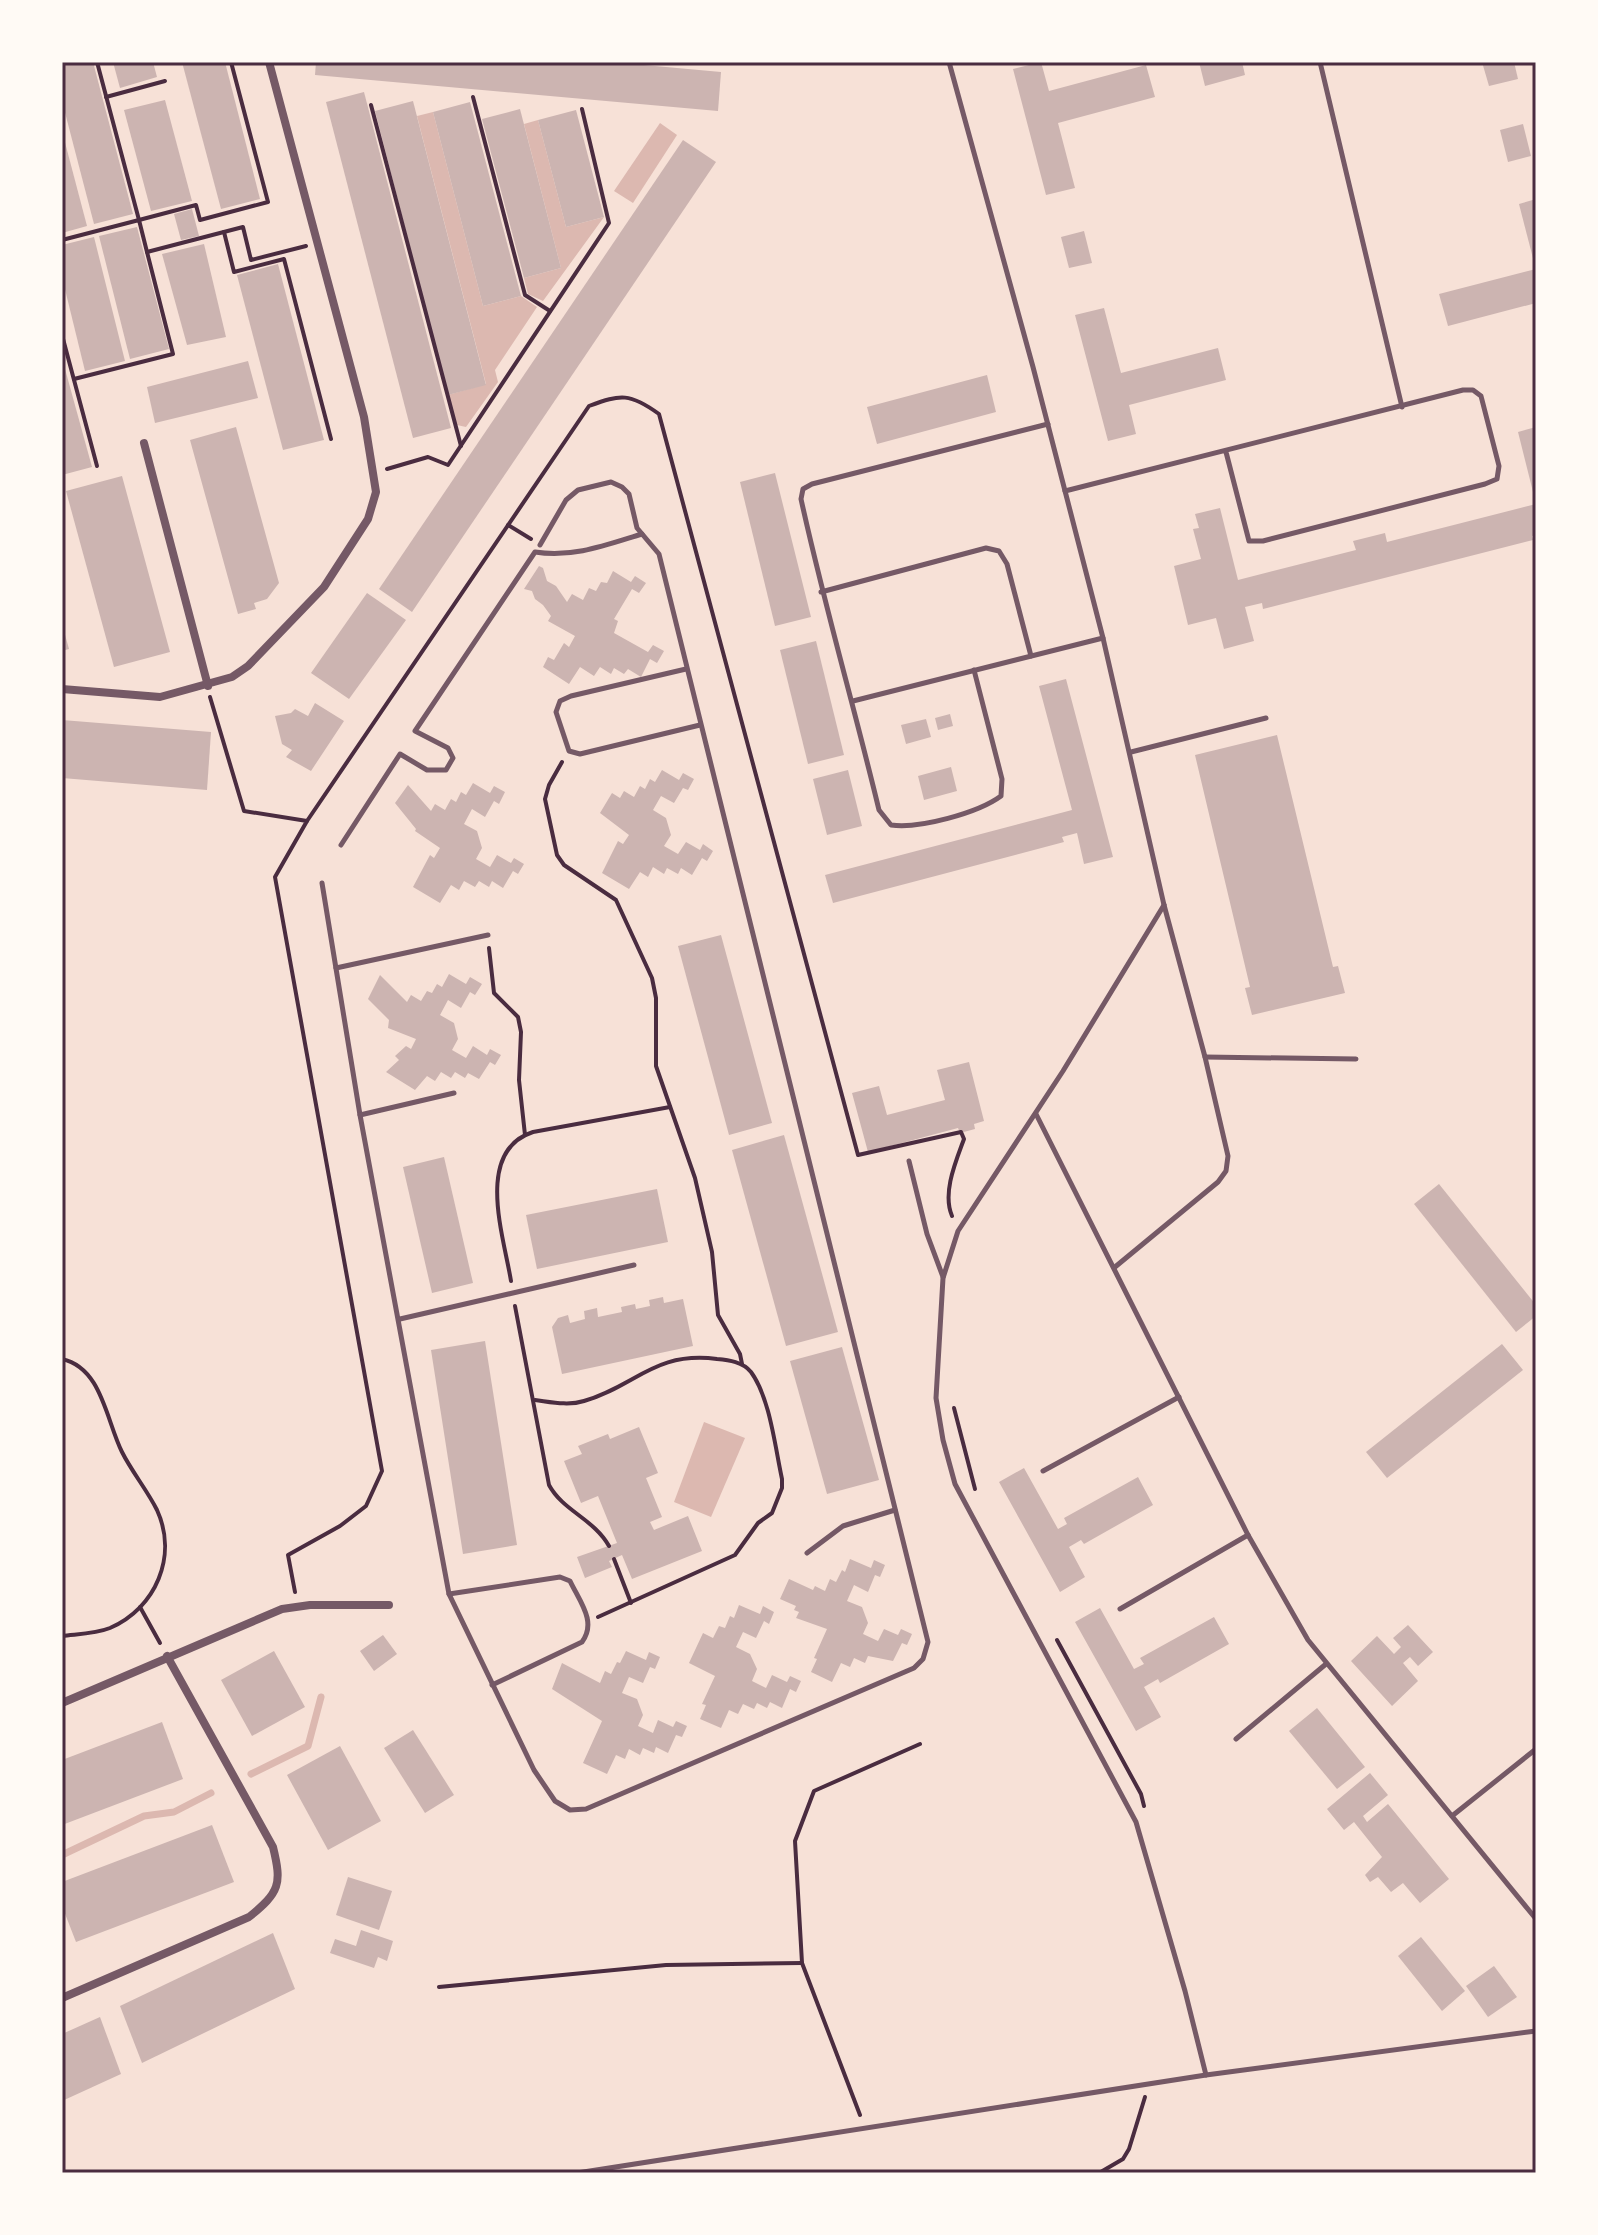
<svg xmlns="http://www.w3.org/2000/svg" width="1598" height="2235" font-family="'Fira Sans',sans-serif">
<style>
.water{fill:#dcb8b0}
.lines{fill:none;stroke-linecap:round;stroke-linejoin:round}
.stream{stroke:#dcb8b0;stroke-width:7}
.building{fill:#ccb4b1}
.path{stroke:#4a2c40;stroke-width:4}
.service{stroke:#755966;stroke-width:5}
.minor{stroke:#755966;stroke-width:8}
.neatline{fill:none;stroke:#4a2c40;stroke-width:3}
</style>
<rect width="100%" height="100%" fill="#f7e1d7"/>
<g class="water">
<polygon points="433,112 483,306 521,296 537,307 495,370 498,382 466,427 457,425 448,395 486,384 417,116"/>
<polygon points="538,120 566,227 604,217 543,301 528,294 524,278 561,268 524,124"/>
<polygon points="660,123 677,135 633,203 614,191"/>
<polygon points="704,1422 745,1438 711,1517 674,1502"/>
</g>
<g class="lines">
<g class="stream">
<polyline points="251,1774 308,1746 321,1697"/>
<polyline points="62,1855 144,1816 174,1812 211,1793"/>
</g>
</g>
<g class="building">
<polygon points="62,62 93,62 133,214 94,224 62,101"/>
<polygon points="113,62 153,62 157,77 120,88"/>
<polygon points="182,62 225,62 260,199 221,209"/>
<polygon points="316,62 611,62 721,72 718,111 315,75"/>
<polygon points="1041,62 1049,91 1146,65 1155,97 1058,123 1075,188 1046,195 1013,69"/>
<polygon points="1199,62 1242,62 1245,75 1205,86"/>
<polygon points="1482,62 1514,62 1518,79 1489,86"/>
<polygon points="364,92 451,428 413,438 326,102"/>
<polygon points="165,100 192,201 151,211 124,110"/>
<polygon points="413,101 486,385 448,395 375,111"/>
<polygon points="470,102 521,296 483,306 433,112"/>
<polygon points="520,109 561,268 524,278 482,119"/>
<polygon points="576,110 604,217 566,227 538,120"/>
<polygon points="1523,124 1531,156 1508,162 1500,130"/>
<polygon points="62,131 87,226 62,233"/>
<polygon points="683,140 716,162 412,612 379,589"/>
<polygon points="1536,199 1536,265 1535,266 1519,204"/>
<polygon points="192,209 199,236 181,240 174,214"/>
<polygon points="137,227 169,349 130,359 99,236"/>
<polygon points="1084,231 1092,263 1069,268 1061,237"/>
<polygon points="94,237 125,361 85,371 62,277 62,245"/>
<polygon points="204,244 226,337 187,345 162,254"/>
<polygon points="278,264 324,440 283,450 237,275"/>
<polygon points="1536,269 1536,303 1448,326 1439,294"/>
<polygon points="1104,308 1121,373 1218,348 1226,380 1129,405 1136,434 1108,441 1075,315"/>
<polygon points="62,358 92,467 62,475"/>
<polygon points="248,361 258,398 155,423 147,387"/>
<polygon points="987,375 996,412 877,444 867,407"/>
<polygon points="236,427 279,583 267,599 254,603 256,609 238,614 190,440"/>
<polygon points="1536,427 1536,500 1535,500 1518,432"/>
<polygon points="775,473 811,617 775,626 740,482"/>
<polygon points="122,476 170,652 114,667 66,491"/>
<polygon points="1536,504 1536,535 1532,536 1533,540 1263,609 1262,603 1245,607 1254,641 1224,649 1216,618 1188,625 1174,566 1201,559 1193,529 1199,528 1195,514 1220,508 1238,580 1356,550 1353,541 1385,533 1387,542"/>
<polygon points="539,566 543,568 547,581 556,586 567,602 572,594 583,600 589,588 596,591 601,582 607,583 613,571 631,582 635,576 646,583 639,593 632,589 614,619 618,621 614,633 648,652 653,645 664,651 657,663 650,659 641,677 628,669 624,674 614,668 611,674 600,667 594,676 580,667 569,684 543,667 548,657 554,660 564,643 569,647 575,636 548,621 551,616 543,605 535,599 532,591 524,589"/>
<polygon points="367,593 406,620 349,699 311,673"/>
<polygon points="62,624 69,649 62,651"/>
<polygon points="816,641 844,755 808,764 780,650"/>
<polygon points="1066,679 1113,857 1084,864 1077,833 1062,837 1064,842 833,903 825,875 1072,810 1039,686"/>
<polygon points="315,703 344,721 311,771 286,757 292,750 282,744 275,716 291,713 295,709 308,716"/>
<polygon points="950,714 953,726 938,730 935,718"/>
<polygon points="926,719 931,737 906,744 901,725"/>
<polygon points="62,720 211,732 207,790 62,778"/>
<polygon points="1277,735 1333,967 1338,966 1345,993 1252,1015 1245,988 1250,987 1195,755"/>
<polygon points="951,767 957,791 924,800 918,776"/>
<polygon points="662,770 679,780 683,773 694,779 688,790 683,788 674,803 661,796 653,810 666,818 671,835 664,846 678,854 686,842 700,850 703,844 713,851 707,861 702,858 692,875 681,868 678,874 667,868 664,874 653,867 648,877 640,872 629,889 602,873 618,841 623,844 629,835 600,813 612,793 620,798 624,791 634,797 640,786 645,789 650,779 655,782"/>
<polygon points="848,770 862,826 827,835 813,779"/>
<polygon points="473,783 490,793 494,786 505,792 499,804 494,801 485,817 472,809 464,824 477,831 482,848 476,859 490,867 497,855 511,863 514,858 524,864 518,874 513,871 503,888 492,881 489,887 479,881 475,887 464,881 459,890 451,885 440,903 413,887 430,855 434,858 440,848 415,831 416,829 395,803 408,785 431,811 435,804 445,810 451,799 456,802 461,792 466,795"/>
<polygon points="721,935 772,1123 729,1135 678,946"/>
<polygon points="449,974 466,984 470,977 482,984 475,995 470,992 461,1008 448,1000 440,1015 454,1023 458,1039 452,1050 466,1058 473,1046 487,1055 490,1049 501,1055 495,1065 490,1062 479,1079 468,1073 465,1078 455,1072 451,1078 441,1072 435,1081 427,1076 415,1090 386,1072 399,1060 395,1056 406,1046 411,1049 416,1039 388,1028 389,1020 368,999 380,975 407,1002 411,995 421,1001 427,991 432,993 437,984 442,987"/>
<polygon points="969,1062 984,1121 974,1124 975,1129 960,1133 958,1128 868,1152 852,1093 879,1086 887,1115 945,1100 937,1070"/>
<polygon points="784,1135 838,1332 786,1346 732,1150"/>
<polygon points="444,1157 473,1283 432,1293 403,1167"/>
<polygon points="1439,1184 1536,1305 1536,1316 1516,1332 1414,1204"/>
<polygon points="657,1189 668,1242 537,1269 526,1215"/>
<polygon points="663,1297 664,1303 683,1299 693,1346 562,1374 552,1327 558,1318 568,1315 570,1323 585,1319 584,1311 597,1308 598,1317 622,1312 621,1307 635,1304 636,1309 650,1306 649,1300"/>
<polygon points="485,1341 517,1545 463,1554 431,1350"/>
<polygon points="1502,1344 1523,1370 1387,1478 1366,1452"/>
<polygon points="842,1347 879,1480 827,1494 790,1361"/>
<polygon points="639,1427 658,1473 646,1478 662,1517 650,1522 654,1530 688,1516 702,1551 632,1579 622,1555 609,1561 612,1567 585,1578 577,1557 617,1543 598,1496 581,1503 564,1461 582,1454 578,1446 608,1434 610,1439"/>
<polygon points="1024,1468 1058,1529 1067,1524 1064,1518 1138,1477 1153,1505 1084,1544 1081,1540 1069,1547 1085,1577 1060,1592 999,1482"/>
<polygon points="850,1559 871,1568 874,1560 885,1565 880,1577 875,1575 868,1592 854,1585 847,1601 862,1607 868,1623 863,1634 878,1641 884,1629 898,1635 901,1629 912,1634 907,1645 902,1643 893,1661 868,1656 865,1663 854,1658 850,1667 841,1663 832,1682 811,1672 817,1659 814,1658 827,1629 796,1618 799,1612 794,1610 796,1606 780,1599 789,1579 813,1590 815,1586 825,1591 830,1579 836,1582 842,1570 845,1572"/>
<polygon points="739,1605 760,1614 763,1606 774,1612 769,1624 764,1621 756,1638 743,1632 736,1647 750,1654 757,1669 752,1681 766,1688 772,1675 787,1682 790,1676 801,1681 796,1692 790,1689 782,1708 770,1702 767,1708 757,1703 754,1709 743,1704 738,1714 729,1710 721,1728 700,1719 706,1705 702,1704 715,1676 689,1663 703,1633 713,1638 719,1626 725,1628 730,1616 734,1618"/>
<polygon points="1100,1608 1134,1669 1144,1664 1140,1658 1214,1617 1229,1644 1160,1683 1158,1679 1144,1687 1161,1717 1136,1731 1075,1622"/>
<polygon points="1408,1625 1433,1652 1418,1666 1410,1657 1403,1663 1418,1681 1392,1706 1351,1661 1377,1636 1394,1654 1401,1647 1393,1638"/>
<polygon points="383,1635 397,1654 374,1671 360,1651"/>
<polygon points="274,1651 305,1707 252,1736 221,1680"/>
<polygon points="626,1651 646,1660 649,1652 660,1657 655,1669 650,1667 643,1683 629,1677 622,1693 637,1699 643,1715 638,1726 653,1733 658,1720 673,1727 676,1721 687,1726 682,1737 676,1735 668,1753 656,1747 654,1753 643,1748 640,1755 629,1749 625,1759 616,1755 607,1774 583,1763 602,1721 552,1689 562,1663 600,1683 605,1671 611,1674 617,1662 620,1663"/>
<polygon points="1317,1708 1365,1767 1337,1789 1289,1731"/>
<polygon points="162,1722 183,1779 62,1825 62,1760"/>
<polygon points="413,1730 454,1795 425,1813 384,1748"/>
<polygon points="340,1746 381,1821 328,1850 287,1775"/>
<polygon points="1370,1773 1388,1795 1363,1816 1367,1822 1388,1804 1449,1879 1420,1903 1403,1883 1391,1892 1378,1877 1370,1882 1365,1875 1382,1857 1354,1822 1344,1830 1327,1809"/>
<polygon points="212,1825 234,1882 76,1942 62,1906 62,1882"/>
<polygon points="348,1877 392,1891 379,1930 336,1915"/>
<polygon points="361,1930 393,1941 387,1961 378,1957 374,1968 330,1953 335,1939 356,1946"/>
<polygon points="273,1933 295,1989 142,2063 120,2006"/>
<polygon points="1421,1937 1465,1991 1442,2011 1398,1956"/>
<polygon points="1494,1966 1517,1997 1488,2017 1466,1986"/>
<polygon points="100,2017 121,2074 62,2101 62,2034"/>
</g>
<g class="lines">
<g class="path">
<polyline points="97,62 139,220 196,205 200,220 268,202 231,62"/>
<polyline points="106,97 165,81"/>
<polyline points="473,97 525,295 550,311"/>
<polyline points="371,105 461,446"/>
<polyline points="224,232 234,272 284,259 331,439"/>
<polyline points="62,240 139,220 147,252 243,227 251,260 306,246"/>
<polyline points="62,335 97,466"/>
<polyline points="74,379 173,354 147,252"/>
<polyline points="387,469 428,457 448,465 609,223 582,109"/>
<polyline points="508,525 531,539"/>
<polyline points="210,697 244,811 307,821 275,877 382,1471 366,1506 340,1526 288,1555 295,1592"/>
<polyline points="562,762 549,785 545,799 557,855 564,865 616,900 652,978 656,998 656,1066 695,1178 712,1252 718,1315 740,1354 742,1364"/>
<path d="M307 821 589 406C621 394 630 393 659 414L858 1155 961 1132 964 1139C956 1161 942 1193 952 1216"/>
<polyline points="489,948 494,993 518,1017 521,1032 519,1080 525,1135"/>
<path d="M511 1281C504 1237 474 1151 533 1132L670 1107"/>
<path d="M515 1306 549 1485C563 1511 594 1519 609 1546"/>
<path d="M62 1359C102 1368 106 1420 122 1452 132 1472 147 1490 157 1510 178 1556 156 1608 110 1628 95 1634 78 1634 62 1636"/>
<path d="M535 1400C551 1402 568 1406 584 1401 636 1386 654 1351 717 1359 729 1360 743 1362 751 1372 770 1398 775 1447 782 1479V1488L772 1513 758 1523 735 1555 598 1617"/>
<polyline points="954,1408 975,1489"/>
<polyline points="614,1559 631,1603"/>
<polyline points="140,1607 160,1643"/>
<polyline points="1057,1640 1141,1794 1144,1806"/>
<polyline points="439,1987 666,1965 802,1963"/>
<polyline points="860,2115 802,1963 795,1841 814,1791 920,1744"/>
<polyline points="1099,2173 1123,2159 1129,2149 1145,2097"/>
</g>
<g class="service">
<polyline points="949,62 1033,367 1103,638 1164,905 1205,1057 1228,1156 1226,1171 1218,1182 1115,1267"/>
<polyline points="1320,62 1402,407"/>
<polyline points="1065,491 1463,390 1473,390 1481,396 1499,466 1497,479 1485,484 1263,541 1249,541 1226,452"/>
<polyline points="821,592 986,548 999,551 1007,564 1031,656"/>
<polyline points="686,669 571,696 560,701 556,712 569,751 580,754 700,725"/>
<path d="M974 670 1002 779 1001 796C978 813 919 829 891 825L879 810C854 706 824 604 801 499L803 489 812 484 1048 424"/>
<polyline points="853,701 1103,638"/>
<polyline points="1131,752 1266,718"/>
<path d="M341 845 400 754 427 770H446L453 758 448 748 415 731 535 552C573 558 606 545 642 534"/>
<polyline points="322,883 360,1115 449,1594 534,1770 555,1801 570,1810 586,1809 914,1668 923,1659 928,1642 659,554 637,528 629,494 622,487 611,482 578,490 566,500 540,545"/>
<polyline points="1164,905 1063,1071 958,1231 943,1278 936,1398 943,1440 955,1484 1136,1822 1185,1991 1206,2075"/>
<polyline points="336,968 488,935"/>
<polyline points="1205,1057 1356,1059"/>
<polyline points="1036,1114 1248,1535 1308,1640 1536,1919"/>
<polyline points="360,1115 454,1093"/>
<polyline points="909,1161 927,1234 943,1277"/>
<polyline points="400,1319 634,1265"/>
<polyline points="1043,1471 1179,1397"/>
<polyline points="807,1553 843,1526 895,1510"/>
<path d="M449 1594 560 1577 570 1581C580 1602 597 1622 582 1642L492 1685"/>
<polyline points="1120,1609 1248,1535"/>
<polyline points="1236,1739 1326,1664"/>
<polyline points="1452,1816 1536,1749"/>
<polyline points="577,2173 1206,2075 1536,2031"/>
</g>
<g class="minor">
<polyline points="144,443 208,686"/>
<polyline points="62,689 160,697 232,677 248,666 324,587 368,519 376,492 364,417 269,62"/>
<polyline points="62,1703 282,1609 310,1605 389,1605"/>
<path d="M62 1998 249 1917C280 1892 282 1884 273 1847L167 1656"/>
</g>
</g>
<rect width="1598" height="2235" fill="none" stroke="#fffaf5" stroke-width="128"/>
<rect x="64" y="64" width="1470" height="2107" class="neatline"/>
</svg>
